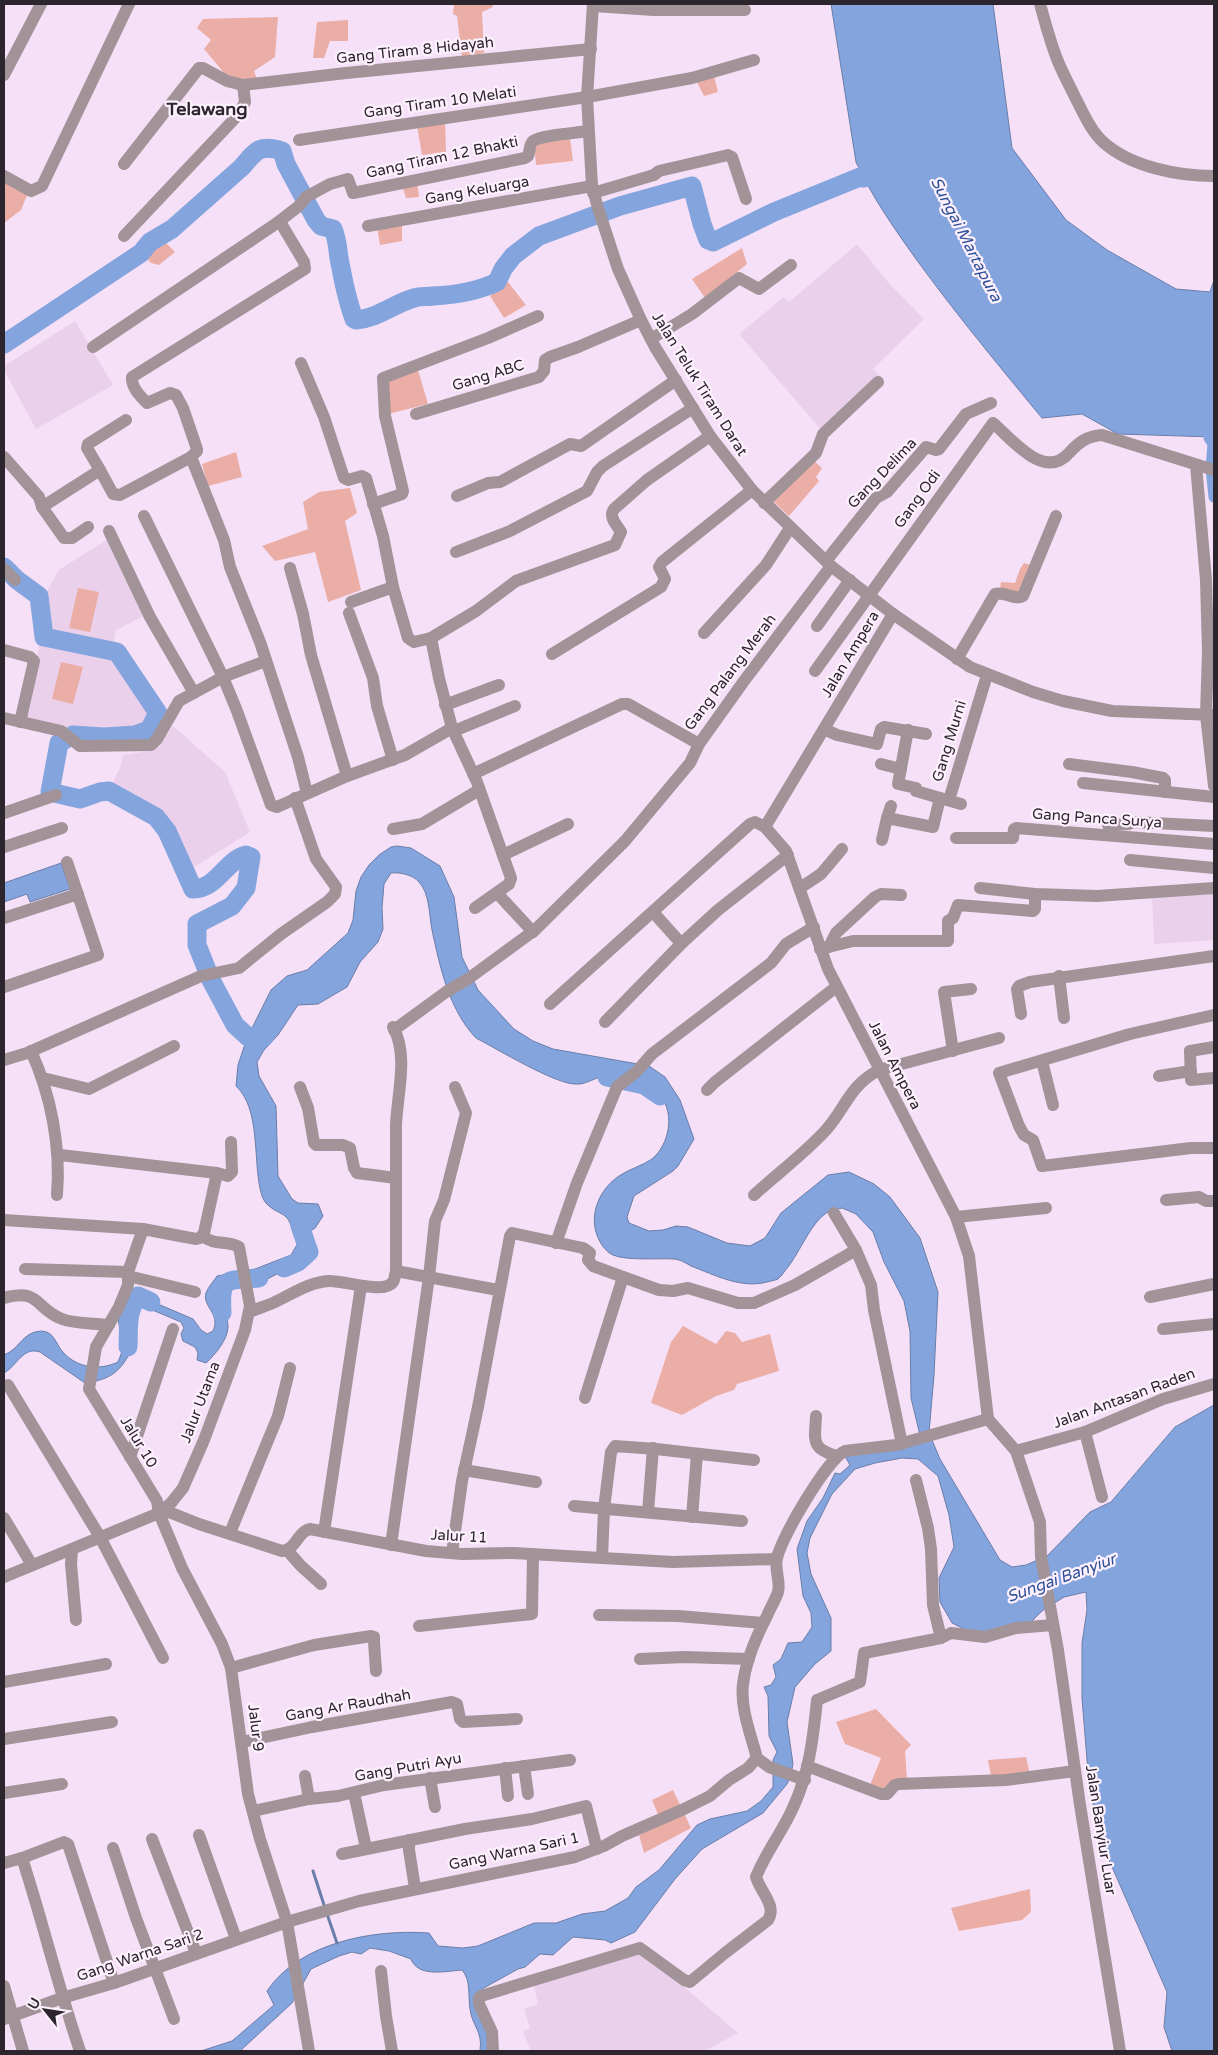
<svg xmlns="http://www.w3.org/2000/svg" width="1218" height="2055" font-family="'Varela Round',sans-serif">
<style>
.built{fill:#ebd0ec}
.green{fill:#ebaea6}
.water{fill:#84a4de;stroke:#6a7ea9}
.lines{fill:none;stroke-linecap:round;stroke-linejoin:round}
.stream{stroke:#6a7ea9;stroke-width:3}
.canal{stroke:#84a4de;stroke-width:11}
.river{stroke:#84a4de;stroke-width:19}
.minor{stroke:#a19398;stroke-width:12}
.labels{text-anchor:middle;stroke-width:4.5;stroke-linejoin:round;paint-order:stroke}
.street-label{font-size:15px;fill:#2d252e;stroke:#fef1fe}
.water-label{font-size:16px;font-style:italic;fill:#2c5096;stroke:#fef1fe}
.quarter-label{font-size:18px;font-weight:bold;fill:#2d252e;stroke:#fef1fe}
</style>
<rect width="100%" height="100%" fill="#f6e0f7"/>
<g class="built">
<polygon points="857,244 888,282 924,319 873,369 881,377 821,430 739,334 784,297 789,302"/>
<polygon points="75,321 113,385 36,429 4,370 4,366"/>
<polygon points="110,538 148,614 116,630 113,647 151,712 143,729 97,734 26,719 43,623 43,598 59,570"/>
<polygon points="173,726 225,772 250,832 189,870 158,815 109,790 120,768 123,755 155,750"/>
<polygon points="1214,889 1214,940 1154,944 1152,893"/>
<polygon points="640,1949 738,2033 704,2051 531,2051 523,2032 530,2028 524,2009 538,2004 534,1986"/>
</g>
<g class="green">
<polygon points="454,4 493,4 493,7 482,12 484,53 462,57 457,16 453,14"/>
<polygon points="278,17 275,57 254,71 257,79 230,80 204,49 211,40 197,28 203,19"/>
<polygon points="348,20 348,41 330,41 324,58 313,58 317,22"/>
<polygon points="714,76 718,92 704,96 696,80"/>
<polygon points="445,121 446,152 422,155 417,126"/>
<polygon points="570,138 573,161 536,165 534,142"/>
<polygon points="4,180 28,193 21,210 4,223"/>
<polygon points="417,181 419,197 406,198 402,185"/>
<polygon points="402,223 402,241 380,245 377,227"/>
<polygon points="162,239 175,252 159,265 151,263 144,255"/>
<polygon points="742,248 747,264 705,298 692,279"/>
<polygon points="508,282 526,305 504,318 490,296"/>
<polygon points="418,370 428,404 388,414 384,380"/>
<polygon points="236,452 242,477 208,486 202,464"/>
<polygon points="812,459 822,468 816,477 819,481 789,516 772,500"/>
<polygon points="350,488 357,513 345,521 361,590 328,602 315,552 275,561 262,546 308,529 303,502 319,492"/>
<polygon points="1024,563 1031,565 1020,595 1000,589 1001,582 1015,583 1020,569"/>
<polygon points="78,588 99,592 90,632 69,628"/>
<polygon points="61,662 83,667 73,704 52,699"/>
<polygon points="683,1326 716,1344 726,1331 735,1333 742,1342 770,1334 779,1371 737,1384 734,1390 716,1396 682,1415 651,1403 671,1342"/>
<polygon points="876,1709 911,1745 905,1751 907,1779 886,1790 870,1785 881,1758 845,1744 836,1722"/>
<polygon points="1026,1757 1030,1774 991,1776 988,1760"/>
<polygon points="673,1790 691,1828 644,1853 639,1835 662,1824 652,1800"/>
<polygon points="1030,1889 1031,1912 1022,1920 959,1931 951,1908"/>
</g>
<g class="water">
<path d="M831 4H993L1012 148 1066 220 1107 250 1176 289 1210 292 1214 280V437L1118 434 1082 414 1042 418C999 366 956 314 916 259 894 228 872 197 856 162Z"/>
<path d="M397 846 411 848 440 866 454 897 462 957 478 990 514 1029 533 1041 553 1049 649 1066 665 1077 680 1100 694 1139 678 1166 673 1171 634 1196 627 1217 629 1223 649 1231 663 1230 676 1226 688 1227 727 1243 750 1246 765 1238 781 1213 828 1175 849 1172 874 1184 890 1197 920 1238 938 1292 934 1375 929 1433 940 1459 1000 1560 1012 1567 1026 1565 1047 1556 1090 1512 1111 1502 1175 1427 1214 1405V2051H1172L1164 2027 1167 1992 1098 1835 1088 1772 1082 1698V1643L1087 1610 1086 1592 1064 1597 1042 1611 1030 1623 986 1632 972 1633 952 1623 940 1602 939 1578 954 1547 949 1515 938 1476 918 1459 902 1458 875 1463 855 1469 832 1494 810 1538 807 1553 811 1574 831 1618V1651L815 1664 795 1687 787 1722 793 1764 790 1778 787 1784 763 1813 702 1849 675 1879 635 1932 611 1943 605 1940 573 1937 553 1955 540 1954 525 1967 518 1969 482 1989 489 2036 487 2051H480C483 2031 472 2026 470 2009 468 1996 471 1980 462 1970 447 1971 418 1978 411 1959L389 1951 370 1948 361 1954 352 1952 339 1956 311 1969 292 2003 240 2051H201L232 2041 274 2005 267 1991C300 1942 374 1929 429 1933L438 1946 463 1948 478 1946 534 1923H556L582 1914 605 1911 628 1898 636 1887 659 1870 697 1825 710 1819 747 1811 761 1801 773 1787V1760L777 1752 769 1736 768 1696 764 1687 771 1685 776 1677 773 1665 781 1659 788 1643 802 1642 812 1627 811 1613 803 1596 797 1549 807 1521 823 1498 835 1473 840 1474 850 1465 843 1453 920 1435 911 1398 910 1331 904 1301 884 1262 873 1232 856 1214 842 1208C838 1209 832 1210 828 1212 811 1222 800 1252 788 1267 785 1270 782 1276 778 1279 776 1280 771 1281 767 1282 741 1289 715 1275 691 1266 686 1263 679 1259 674 1259 659 1258 627 1261 613 1255 605 1252 598 1240 596 1232 590 1211 601 1188 619 1176 629 1169 642 1166 652 1159 669 1145 675 1114 661 1097 650 1085 617 1075 601 1077 592 1079 585 1085 575 1084 555 1084 497 1049 476 1038 449 1010 440 967 432 930 429 915 430 894 419 882 413 875 400 872 391 873L384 884 382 908 383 929 378 942 360 962 347 987 318 1004 298 1005 278 1035 264 1050 257 1062 259 1076 276 1106 278 1176 292 1199 298 1203 318 1204 323 1216 315 1228 309 1232 308 1252 300 1262 250 1288H243L232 1280H226C218 1294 228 1312 228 1327 228 1339 215 1355 206 1363L197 1360 198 1353 195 1347 183 1341 181 1334 184 1328 181 1322 138 1304 131 1305C123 1318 130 1330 135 1343 122 1369 115 1379 85 1383L40 1352C23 1346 17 1366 4 1373V1355C20 1349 22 1332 41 1331 54 1331 56 1344 62 1351 76 1368 99 1371 118 1362L123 1349 117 1312 130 1292 193 1319 201 1330 207 1334 213 1331C221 1313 202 1307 206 1293 208 1287 214 1281 217 1276L255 1269 291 1255 298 1243C294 1236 291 1222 287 1218 281 1211 267 1210 262 1196 252 1165 262 1110 236 1086L238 1065 247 1038 271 990 287 976 307 970 348 933 353 920 356 891 361 877 369 865 379 855 391 847Z"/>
<polygon points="61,863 70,889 30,902 27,894 4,902 4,883"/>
</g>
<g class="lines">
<g class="stream">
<polyline points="313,1871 325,1908"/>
<polyline points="327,1914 337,1943"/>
</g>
<polyline class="canal" points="1209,425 1209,438 1213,444 1211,468 1214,497"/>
<g class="river">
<path d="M4 344 141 253 150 242 172 229 242 167C256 150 260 144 282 151L286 164 316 220 321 226 333 229C339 243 337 253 341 268 344 285 348 302 354 319L356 320C379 318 393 304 414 298 421 296 426 297 433 296 455 295 478 291 497 282L503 269 513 256 539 236 620 206 692 186 702 224 708 240 713 242 774 212 860 177 863 178 887 172"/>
<path d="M4 567 17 580 39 596 44 637 117 652 158 713 149 730 135 735 104 737 73 735 59 743 50 792 80 799 100 792 109 791 156 817 167 831 193 889C217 889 226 860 246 855L251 857 246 888 232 906 197 924V945L211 980 235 1025 248 1037H264"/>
<polyline points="607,1077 644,1085 660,1096"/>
<polyline points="284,1268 298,1262 309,1252 300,1226"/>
<path d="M222 1313C220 1275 226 1281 259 1278"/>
<path d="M128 1347C129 1328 126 1313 138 1296L151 1302"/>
</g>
<g class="minor">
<polyline points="593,4 587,97 592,186 598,208 618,269 641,320 655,347 710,436 752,490 831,566 893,614 970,667 1033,692 1063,701 1112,711 1214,715"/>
<path d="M1040 4C1045 22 1050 41 1057 59 1062 72 1069 84 1075 97 1083 112 1090 130 1103 142 1131 167 1178 176 1214 176"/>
<polyline points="593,6 654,10 745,10"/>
<polyline points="4,75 41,4"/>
<polyline points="299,140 587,97 692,78 754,60"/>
<polyline points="124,164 199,68 203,68 227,81 243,85 346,73 591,49"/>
<polyline points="4,176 31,191 42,186 129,4"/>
<polyline points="593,193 654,175 659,171 728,155 732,157 746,199"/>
<polyline points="368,226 592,186"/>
<polyline points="124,236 239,114 245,102 243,85"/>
<polyline points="651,339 692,314 739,278 759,289 791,265"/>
<path d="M93 347 277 223 299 206 306 197 330 184 348 179 353 193 525 158 528 156C530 152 529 144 533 141 541 135 576 133 588 131"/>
<path d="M301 363 324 417 344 478 348 480 362 476 366 478 383 536 393 587 408 638 414 642 431 638 476 611 516 581 615 545 621 532C617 525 608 517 614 509L647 480 710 436"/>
<polyline points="416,414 539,377 544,371 545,360 550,357 578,347 641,320"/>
<polyline points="4,457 39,497 42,507"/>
<path d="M191 457 197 451V449L183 408 176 395 170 393 147 403C140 396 131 387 132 377L305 269 304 262 282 225 277 223"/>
<polyline points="1196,465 1206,580 1208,651 1206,715 1214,786"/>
<polyline points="100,470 87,448 88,444 126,420"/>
<polyline points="457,496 488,483 500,482 570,444 581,446 676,380"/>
<polyline points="764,503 816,453 823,434 878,382"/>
<polyline points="373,504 402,494 403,491 385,416 383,378 488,338 538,316"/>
<polyline points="144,516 223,677 237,711 271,805 277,807 347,776 405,755 452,728"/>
<polyline points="88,527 72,538 64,538 42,507 100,470 113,494 120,495 191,457 224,540 230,567 260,642 298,757 307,793"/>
<polyline points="109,531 150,617 194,693"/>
<polyline points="456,552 510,531 587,491 597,472 603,466 693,408"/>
<polyline points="826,561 876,498 887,492 926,447 936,450 939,449 966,414 991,403"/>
<polyline points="290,568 303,614 311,655 347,776"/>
<polyline points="4,569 15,580"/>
<polyline points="351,602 393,587"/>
<polyline points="349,613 373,678 377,706 393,760"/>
<polyline points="893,614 765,827 786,851 828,969 956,1217 969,1256 988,1419 1016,1451 1040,1522 1041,1557 1058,1650 1080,1805 1120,2051"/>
<polyline points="817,626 850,580"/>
<polyline points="704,633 766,565 790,528"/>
<polyline points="431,638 439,678 452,728 477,782 511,878 509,884 475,908"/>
<polyline points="4,650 30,657 34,661 20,722"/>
<polyline points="552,654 661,587 665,579 659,567 662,562 752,490"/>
<path d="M957 659 995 594C1005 591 1015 601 1023 596L1056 516"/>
<path d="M815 671 993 423C1013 440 1044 481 1069 453 1079 442 1087 436 1102 435L1214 470"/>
<polyline points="445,705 499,685"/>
<polyline points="4,718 61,731 80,746 151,745 157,739 179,701 223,677 266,661"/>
<polyline points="824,729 837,735 877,744 881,729 884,727 926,734"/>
<polyline points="908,730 898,784 916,788 916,791 940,798"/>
<polyline points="454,731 515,706"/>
<polyline points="881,764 901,769"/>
<polyline points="1069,764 1132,772 1163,778 1165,780 1165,792"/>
<polyline points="473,774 622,704 628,704 699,744"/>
<polyline points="1083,783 1214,797"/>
<polyline points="949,800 987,675"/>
<polyline points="4,813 56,795"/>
<polyline points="887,818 891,806"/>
<polyline points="1108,825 1129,824 1133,822 1214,826"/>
<polyline points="393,829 422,824 479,790"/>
<polyline points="956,838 1013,838 1014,829 1016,828 1214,844"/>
<polyline points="882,840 887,818 933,827 940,798 961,804"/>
<polyline points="4,847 62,828"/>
<polyline points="503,855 568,824"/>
<polyline points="1130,860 1214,868"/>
<polyline points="800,888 821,874 842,849"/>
<polyline points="980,888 1035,894 1097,896 1214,888"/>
<polyline points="497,893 533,932"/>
<polyline points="653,912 678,940 683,942 718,910 788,855"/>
<polyline points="4,918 78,894"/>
<polyline points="829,947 836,933 875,897 881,894 901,895"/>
<polyline points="820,949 853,941 948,941 948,921 953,918 958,905 1033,911 1035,909 1035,894"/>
<polyline points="1059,976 1064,1018"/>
<polyline points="4,987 98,955 67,862"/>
<polyline points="550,1004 750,824 755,822 765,827"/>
<polyline points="1021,1014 1017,989 1019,986 1030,982 1214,956"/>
<polyline points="1214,1015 1130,1034 999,1073 1019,1126 1024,1135 1033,1140 1042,1166 1191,1148 1214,1148"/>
<polyline points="605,1022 683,942"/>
<polyline points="394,1030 446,992 468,979 535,930 625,841 690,763 699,744 744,681 831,566"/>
<polyline points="1214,1047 1190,1051 1191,1080 1214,1078"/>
<path d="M31 1051C51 1095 61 1147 57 1195"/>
<polyline points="953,1051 944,992 971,989"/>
<polyline points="4,1060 27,1053 201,976 239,968 281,934 327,902 335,894 336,887 316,859 295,798"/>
<polyline points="1042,1061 1053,1105"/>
<polyline points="1159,1076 1191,1071"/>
<polyline points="43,1078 89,1089 174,1046"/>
<polyline points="300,1087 308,1108 314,1143 316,1145 343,1145 350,1148 354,1168 357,1173 396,1178"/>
<polyline points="707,1090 715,1082 836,987"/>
<polyline points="217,1173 228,1176 232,1172 231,1142"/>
<path d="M754 1195C778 1173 804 1154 826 1130 847 1106 849 1086 879 1070L999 1038"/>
<polyline points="1166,1200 1199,1197 1206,1201 1214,1201"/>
<polyline points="956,1217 1046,1208"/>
<polyline points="4,1220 143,1229 196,1239 200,1238 204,1233 217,1173 60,1155"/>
<polyline points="143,1229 128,1272 128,1285 119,1307 96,1347 89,1389 157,1501 159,1513 182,1568 222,1644 231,1668 248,1794 260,1839 287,1922 309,2051"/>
<polyline points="556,1243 577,1183 617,1087 637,1071 652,1054 771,963 786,944 814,927"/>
<polyline points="856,1250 871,1285 874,1310 902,1444"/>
<polyline points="25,1269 128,1272"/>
<polyline points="396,1271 498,1290"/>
<polyline points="128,1276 195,1292"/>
<polyline points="1150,1297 1214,1284"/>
<path d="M4 1298C41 1288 34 1308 62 1319 75 1324 94 1323 109 1325"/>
<path d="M250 1312C258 1308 267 1306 275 1302 292 1294 309 1282 329 1281 343 1280 384 1295 393 1282 395 1279 395 1274 396 1271 396 1222 396 1174 396 1125 397 1095 409 1055 393 1027"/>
<polyline points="1163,1329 1214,1324"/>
<polyline points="8,1385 100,1537 163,1658"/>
<polyline points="585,1398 623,1277"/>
<path d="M816 1416C815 1440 810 1448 836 1456"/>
<polyline points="1085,1432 1102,1497"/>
<polyline points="1016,1451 1085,1432 1163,1399 1214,1384"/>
<polyline points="130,1457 173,1329"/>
<polyline points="464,1470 536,1482"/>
<polyline points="574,1506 742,1521"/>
<polyline points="648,1512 653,1448"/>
<path d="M159 1513 169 1512 199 1524 282 1551C296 1550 297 1532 310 1529L426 1551 462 1554 513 1553 673 1562 776 1559"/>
<polyline points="692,1517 697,1454"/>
<polyline points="4,1518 32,1565"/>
<polyline points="324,1532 361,1286"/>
<polyline points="230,1533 278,1416 290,1368"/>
<polyline points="391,1545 429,1277 435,1221 444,1200 466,1113 455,1087"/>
<polyline points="72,1549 71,1564 76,1620"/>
<polyline points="287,1550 301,1566 321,1584"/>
<polyline points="452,1553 462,1481 478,1407 510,1236 512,1233 583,1248 590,1253 588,1260 593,1266 659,1290 673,1291 688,1288 738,1303 754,1303 795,1285 856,1250 834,1213"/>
<polyline points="602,1558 604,1509 611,1452 615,1446 656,1449 754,1460"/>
<path d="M4 1577 159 1513 171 1503 183 1488 204 1440 245 1330 250 1306 239 1247C227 1240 214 1246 203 1236"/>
<polyline points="599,1615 678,1616 763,1623"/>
<polyline points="419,1626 532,1614 533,1554"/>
<polyline points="941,1638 951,1633 985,1637 1016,1628 1053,1625"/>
<polyline points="640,1659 684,1657 749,1659"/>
<polyline points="231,1668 314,1645 371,1636 374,1637 374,1642 376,1671"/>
<polyline points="4,1682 106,1664"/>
<polyline points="4,1739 112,1722"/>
<polyline points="242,1742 312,1727 452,1702 457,1704 460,1719 463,1722 517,1719"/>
<polyline points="524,1766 528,1794"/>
<polyline points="807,1766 881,1794 887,1794 895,1785 899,1784 1006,1780 1075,1771"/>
<polyline points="505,1768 508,1796"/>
<polyline points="305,1776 309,1799"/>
<polyline points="430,1778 435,1807"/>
<path d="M805 1780 769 1767 757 1758C751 1735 740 1708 743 1684 746 1660 756 1637 767 1616 770 1608 775 1601 778 1592 781 1581 774 1570 777 1558 781 1538 827 1459 845 1451L896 1445 988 1419"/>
<polyline points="4,1793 62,1784"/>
<polyline points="354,1793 366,1848"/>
<polyline points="253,1811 309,1799 338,1796 384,1785 570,1760"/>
<polyline points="199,1835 236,1939"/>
<polyline points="152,1839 196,1953"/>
<polyline points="409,1840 409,1850 415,1888"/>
<polyline points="113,1848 136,1918 174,2019"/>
<polyline points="342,1854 465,1829 532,1819 586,1806 597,1849"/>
<polyline points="22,1858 64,1842 68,1844 114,1983"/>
<path d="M4 1863 22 1858C43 1922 58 1987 80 2051"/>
<polyline points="381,1971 386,2016 392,2051"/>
<polyline points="4,1986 23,2051"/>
<polyline points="4,2019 62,1998 114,1983 287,1922 359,1901 575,1857 604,1846 622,1836 684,1809 710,1796 729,1780 748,1768 757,1758"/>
<path d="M493 2051 492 2032 479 2004V1998L481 1996 640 1948 684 1980 690 1982 725 1953 768 1920C777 1906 761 1893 756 1877 765 1854 780 1835 791 1812 809 1775 813 1740 817 1700L860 1682 864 1653 941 1638 933 1605 931 1549 928 1528 916 1480"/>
</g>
</g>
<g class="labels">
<g class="street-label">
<text transform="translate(415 50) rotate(-6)" y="5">Gang Tiram 8 Hidayah</text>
<text transform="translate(440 102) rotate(-8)" y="5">Gang Tiram 10 Melati</text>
<text transform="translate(442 157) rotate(-12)" y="5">Gang Tiram 12 Bhakti</text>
<text transform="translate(477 190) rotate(-10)" y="5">Gang Keluarga</text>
<text transform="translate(488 375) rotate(-17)" y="5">Gang ABC</text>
<text transform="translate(700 384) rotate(58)" y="5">Jalan Teluk Tiram Darat</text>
<text transform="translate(882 473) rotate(-46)" y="5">Gang Delima</text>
<text transform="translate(917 499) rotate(-54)" y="5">Gang Odi</text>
<text transform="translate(850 654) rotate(-59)" y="5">Jalan Ampera</text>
<text transform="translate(730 672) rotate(-53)" y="5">Gang Palang Merah</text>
<text transform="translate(949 741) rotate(-73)" y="5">Gang Murni</text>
<text transform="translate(1097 818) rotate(4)" y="5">Gang Panca Surya</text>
<text transform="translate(895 1065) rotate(63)" y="5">Jalan Ampera</text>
<text transform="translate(1124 1398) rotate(-20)" y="5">Jalan Antasan Raden</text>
<text transform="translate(200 1402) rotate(-69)" y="5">Jalur Utama</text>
<text transform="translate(139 1442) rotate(59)" y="5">Jalur 10</text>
<text transform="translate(459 1536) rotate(3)" y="5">Jalur 11</text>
<text transform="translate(348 1705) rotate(-10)" y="5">Gang Ar Raudhah</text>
<text transform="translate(256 1728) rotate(83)" y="5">Jalur 9</text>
<text transform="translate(408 1767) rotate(-10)" y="5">Gang Putri Ayu</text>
<text transform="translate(1101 1830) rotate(81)" y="5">Jalan Banyiur Luar</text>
<text transform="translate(514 1851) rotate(-12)" y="5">Gang Warna Sari 1</text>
<text transform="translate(140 1955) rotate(-19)" y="5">Gang Warna Sari 2</text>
</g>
<g class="water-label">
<text transform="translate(967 239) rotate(63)" y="6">Sungai Martapura</text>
<text transform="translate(1061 1577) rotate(-20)" y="6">Sungai Banyiur</text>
</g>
<g class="quarter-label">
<text x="207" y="115">Telawang</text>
</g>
</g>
<rect width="1218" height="2055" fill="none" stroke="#2d252e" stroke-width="10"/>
<g transform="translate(45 2010) rotate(300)" stroke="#fef1fe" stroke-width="4" paint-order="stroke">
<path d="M0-4L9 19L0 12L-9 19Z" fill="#2d252e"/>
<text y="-8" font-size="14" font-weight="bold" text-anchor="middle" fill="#2d252e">U</text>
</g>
</svg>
